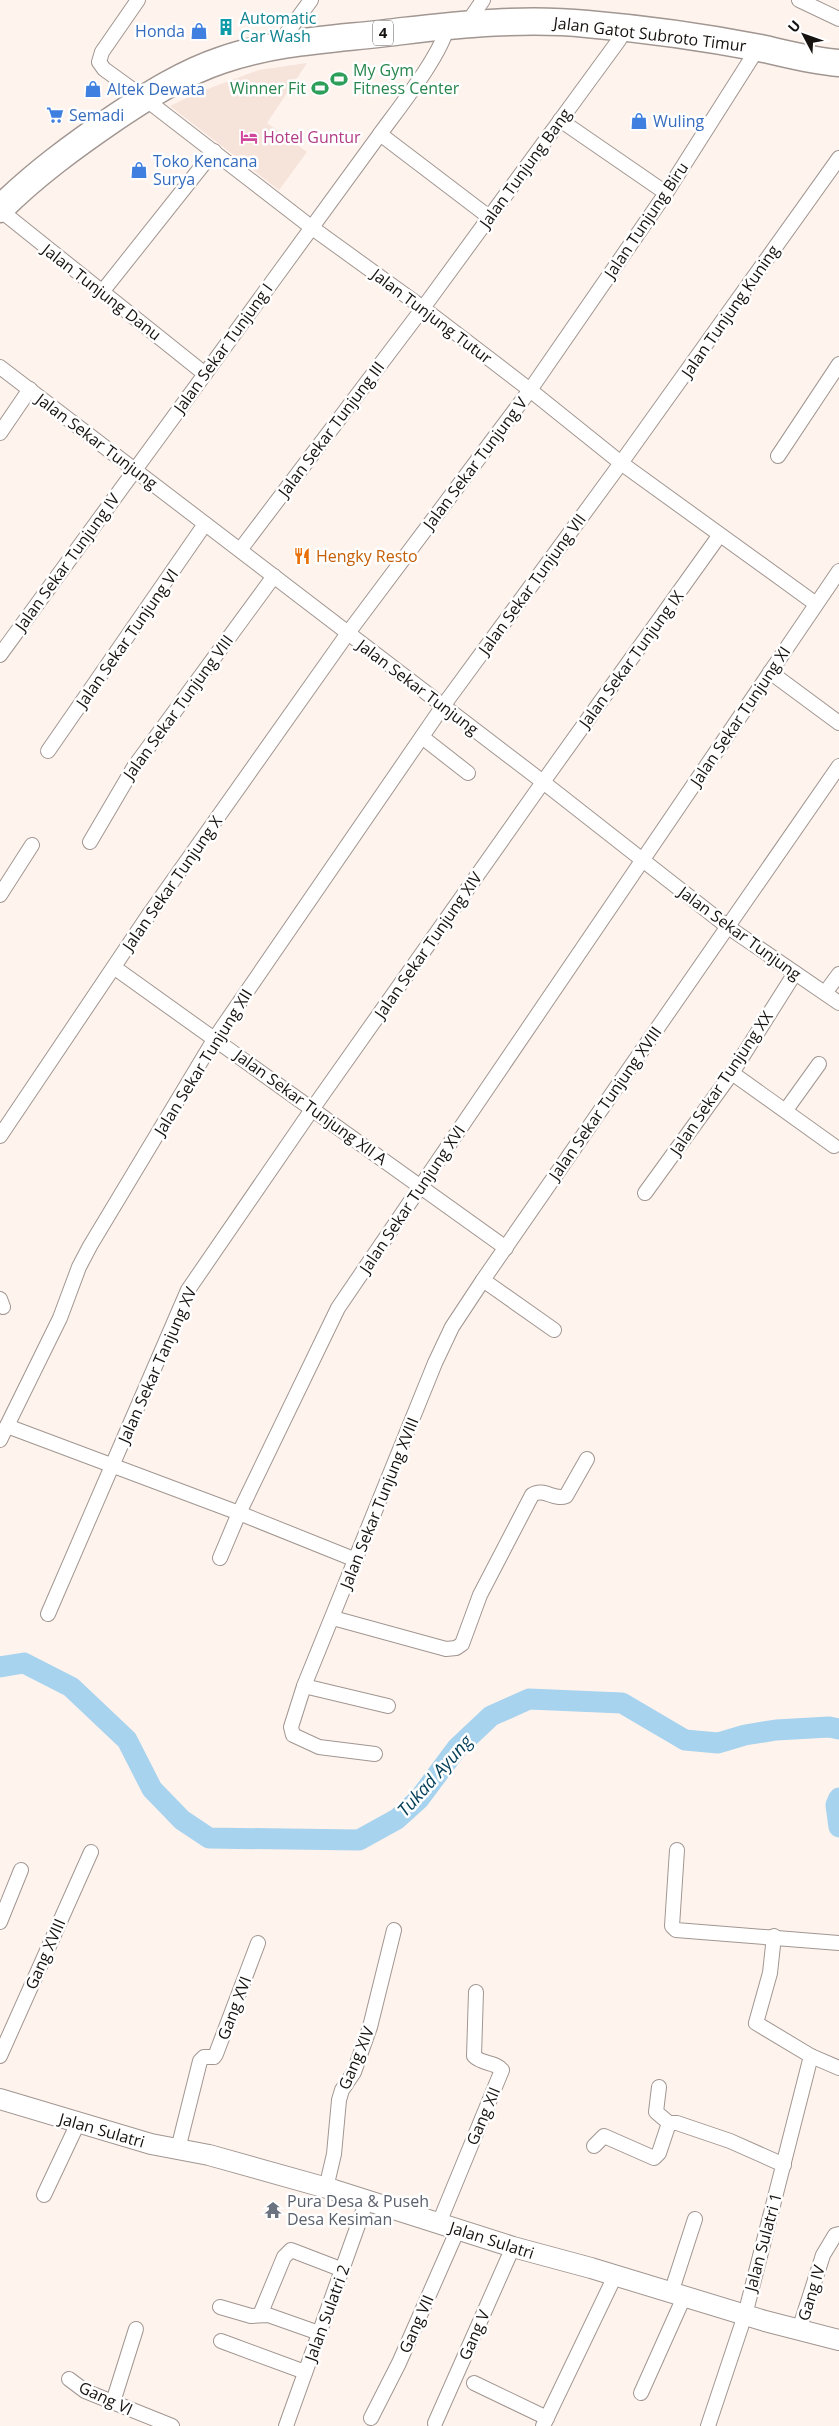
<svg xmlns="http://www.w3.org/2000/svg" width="839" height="2426" font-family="'Open Sans',sans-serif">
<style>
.built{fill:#f6e3da}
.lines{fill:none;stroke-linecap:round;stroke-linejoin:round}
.river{stroke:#a7d3ee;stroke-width:21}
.street-casing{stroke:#a19691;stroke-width:16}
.secondary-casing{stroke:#a19691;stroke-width:22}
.highway-casing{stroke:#a19691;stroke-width:29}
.street{stroke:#fff;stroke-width:14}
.secondary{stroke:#fff;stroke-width:20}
.highway{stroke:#fff;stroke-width:26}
.labels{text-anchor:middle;stroke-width:5;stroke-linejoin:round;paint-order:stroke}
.shield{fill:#fff;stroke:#5c5958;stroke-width:1}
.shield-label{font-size:15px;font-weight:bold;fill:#161210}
.culture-label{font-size:16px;fill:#0d838f;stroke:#fff;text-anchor:start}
.shop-label{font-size:16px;fill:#366cbe;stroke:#fff;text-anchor:start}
.street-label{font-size:16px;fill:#161210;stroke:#fff}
.leisure-label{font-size:16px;fill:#27864d;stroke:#fff;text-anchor:start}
.hotel-label{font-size:16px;fill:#b23c85;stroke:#fff;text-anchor:start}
.food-label{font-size:16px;fill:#c56008;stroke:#fff;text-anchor:start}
.worship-label{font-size:16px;fill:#5b616d;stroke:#fff;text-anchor:start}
.water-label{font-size:18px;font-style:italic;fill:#003c56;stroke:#fff}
</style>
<rect width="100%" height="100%" fill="#fff3ed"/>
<polygon class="built" points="307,63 267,123 307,152 279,190 170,106 197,93 259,70"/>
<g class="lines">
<g class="river">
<polyline points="0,1667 24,1663 71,1687 127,1740 152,1789 182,1820 209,1838 359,1840 397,1819 419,1799 457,1748 491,1716 529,1699 622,1703 685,1740 718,1743 745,1735 776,1730 829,1727 839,1729"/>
<polyline points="839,1798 836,1805 839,1827"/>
</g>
<g class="street-casing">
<g id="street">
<polyline points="138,0 102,52 99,62 104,69 144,98 311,227 423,308 530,390 621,463 816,604"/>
<polyline points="799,0 839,19"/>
<polyline points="466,25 483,0"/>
<polyline points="278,45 311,0"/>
<polyline points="560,120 666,193"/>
<polyline points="380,134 489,217"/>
<polyline points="0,210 205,374"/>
<polyline points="102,292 214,151"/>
<polyline points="0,367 543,782 728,927 839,1003"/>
<polyline points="0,433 30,389"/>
<polyline points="778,456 839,364"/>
<polyline points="240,550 423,308 619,40 626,28"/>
<path d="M0 655 380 134C398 109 442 54 447 27"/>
<polyline points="770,672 839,723"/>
<polyline points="422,737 468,773"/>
<polyline points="48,751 205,524"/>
<polyline points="90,842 134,767 274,576"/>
<polyline points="0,895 32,845"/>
<polyline points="115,968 506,1248"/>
<polyline points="825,993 839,974"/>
<polyline points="732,1073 834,1146"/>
<polyline points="786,1110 819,1064"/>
<polyline points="0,1136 150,913 348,633 530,390 666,193 758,48"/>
<polyline points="645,1193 732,1073 795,973"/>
<polyline points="483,1280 554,1330"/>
<polyline points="0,1299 3,1307"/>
<polyline points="7,1426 239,1513 356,1560"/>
<polyline points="0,1440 60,1318 79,1267 90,1246 215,1038 443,706 621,463 839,158"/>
<polyline points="220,1558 239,1513 338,1308 839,571"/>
<polyline points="48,1614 188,1290 313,1108 543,782 719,536"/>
<path d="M333 1618 446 1649 456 1648 462 1644 480 1595 532 1495C544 1487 554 1501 566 1496L587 1459"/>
<polyline points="304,1686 388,1706"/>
<polyline points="375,1754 319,1747 293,1735 291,1727 304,1686 435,1363 452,1327 483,1280 839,766"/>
<polyline points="677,1850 672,1926 676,1930 839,1943"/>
<polyline points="0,1922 21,1870"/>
<polyline points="774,1936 770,1973 756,2023 811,2056 839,2068"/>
<polyline points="0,2056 91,1852"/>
<polyline points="659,2087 656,2112 669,2123 677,2123 730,2141 784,2165"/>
<polyline points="594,2146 604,2136 654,2158 659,2153 669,2123"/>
<polyline points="178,2149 200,2061 204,2057 214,2057 216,2054 258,1943"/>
<polyline points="326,2188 334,2154 339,2100 342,2090 354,2072 370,2027 394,1930"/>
<polyline points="44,2195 78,2123"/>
<path d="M439 2223 502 2070C496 2062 481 2064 474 2056L476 1992"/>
<polyline points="671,2293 695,2219"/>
<polyline points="220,2307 251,2316 268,2315 319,2333"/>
<polyline points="260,2315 284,2257 291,2250 343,2270"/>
<polyline points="799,2330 823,2255 835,2235 839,2234"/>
<polyline points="221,2341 305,2372"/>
<polyline points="69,2379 85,2391 172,2426"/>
<polyline points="474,2383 547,2418"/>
<polyline points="641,2393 684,2297"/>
<polyline points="113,2402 136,2329"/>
<polyline points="371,2418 399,2363 458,2229"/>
<polyline points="435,2423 513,2247"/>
<polyline points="286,2426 367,2200"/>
<polyline points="543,2426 615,2276"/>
<polyline points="708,2426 745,2315 811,2056"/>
</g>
</g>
<g class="secondary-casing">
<polyline id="secondary" points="0,2099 151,2144 209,2155 334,2190 513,2247 591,2268 765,2321 839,2340"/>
</g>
<g class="highway-casing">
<path id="highway" d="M0 209C35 174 75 145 116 117 149 95 183 73 222 60 279 40 343 39 403 31 463 24 526 18 587 24 645 29 703 37 760 48 787 54 812 61 839 63"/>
</g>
<use href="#street" class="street"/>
<use href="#secondary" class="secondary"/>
<use href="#highway" class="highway"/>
</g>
<defs>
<g id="building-bare" transform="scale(1.35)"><path d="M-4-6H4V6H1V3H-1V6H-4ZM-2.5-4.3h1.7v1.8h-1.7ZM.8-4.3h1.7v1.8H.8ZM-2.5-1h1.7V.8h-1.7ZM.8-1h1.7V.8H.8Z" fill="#0f9aa8" stroke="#fff" stroke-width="2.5" paint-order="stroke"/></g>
<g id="shop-bare" transform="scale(1.35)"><path d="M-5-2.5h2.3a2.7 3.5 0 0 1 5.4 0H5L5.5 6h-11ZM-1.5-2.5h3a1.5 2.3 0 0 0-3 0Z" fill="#3f7fe0" stroke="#fff" stroke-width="2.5" paint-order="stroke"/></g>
<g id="stadium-bare" transform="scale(1.35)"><path d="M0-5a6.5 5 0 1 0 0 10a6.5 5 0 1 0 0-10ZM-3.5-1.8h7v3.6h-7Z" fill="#2e9e5b" stroke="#fff" stroke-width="2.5" paint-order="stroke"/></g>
<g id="supermarket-bare" transform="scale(1.35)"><path d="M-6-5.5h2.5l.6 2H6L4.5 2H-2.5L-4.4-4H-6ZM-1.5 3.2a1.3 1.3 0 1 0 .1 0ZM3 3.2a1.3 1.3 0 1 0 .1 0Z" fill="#3f7fe0" stroke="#fff" stroke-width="2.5" paint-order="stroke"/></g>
<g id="hotel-bare" transform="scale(1.35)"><path d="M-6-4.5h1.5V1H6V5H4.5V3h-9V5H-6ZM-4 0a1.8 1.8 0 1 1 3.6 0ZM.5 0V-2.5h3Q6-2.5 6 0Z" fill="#d1479c" stroke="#fff" stroke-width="2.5" paint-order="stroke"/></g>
<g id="restaurant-bare" transform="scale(1.35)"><path d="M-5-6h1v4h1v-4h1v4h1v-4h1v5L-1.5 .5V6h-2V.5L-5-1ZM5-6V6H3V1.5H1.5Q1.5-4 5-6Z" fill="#e8710a" stroke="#fff" stroke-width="2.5" paint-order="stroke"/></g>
<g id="temple-bare" transform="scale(1.35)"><path d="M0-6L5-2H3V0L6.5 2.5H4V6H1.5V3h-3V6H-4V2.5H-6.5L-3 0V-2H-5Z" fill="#6b7280" stroke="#fff" stroke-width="2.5" paint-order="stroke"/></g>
</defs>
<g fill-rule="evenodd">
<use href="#building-bare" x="226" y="27"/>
<use href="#shop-bare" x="199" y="31"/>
<use href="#stadium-bare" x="339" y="79"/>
<use href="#stadium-bare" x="320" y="88"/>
<use href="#shop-bare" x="93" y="89"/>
<use href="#supermarket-bare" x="55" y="115"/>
<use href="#shop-bare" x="639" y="121"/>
<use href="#hotel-bare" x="249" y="137"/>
<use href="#shop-bare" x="139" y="170"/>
<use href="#restaurant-bare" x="302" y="556"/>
<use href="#temple-bare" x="273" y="2210"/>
</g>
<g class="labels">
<rect class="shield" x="373" y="20.5" width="20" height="25" rx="4"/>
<g class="shield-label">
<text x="383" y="38">4</text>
</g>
<g class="culture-label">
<text x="240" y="24">Automatic<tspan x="240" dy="18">Car Wash</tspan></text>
</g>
<g class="shop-label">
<text x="185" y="37" text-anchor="end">Honda</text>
<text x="107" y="95">Altek Dewata</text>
<text x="69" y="121">Semadi</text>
<text x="653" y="127">Wuling</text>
<text x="153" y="167">Toko Kencana<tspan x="153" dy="18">Surya</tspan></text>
</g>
<g class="street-label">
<text transform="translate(650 34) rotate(7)" y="6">Jalan Gatot Subroto Timur</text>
<text transform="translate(525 168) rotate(-54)" y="6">Jalan Tunjung Bang</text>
<text transform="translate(646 220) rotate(-56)" y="6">Jalan Tunjung Biru</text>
<text transform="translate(102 292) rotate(38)" y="6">Jalan Tunjung Danu</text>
<text transform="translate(730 311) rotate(-55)" y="6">Jalan Tunjung Kuning</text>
<text transform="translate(432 316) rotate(37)" y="6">Jalan Tunjung Tutur</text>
<text transform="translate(223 348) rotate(-54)" y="6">Jalan Sekar Tunjung I</text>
<text transform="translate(331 429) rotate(-53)" y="6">Jalan Sekar Tunjung III</text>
<text transform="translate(97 441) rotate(37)" y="6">Jalan Sekar Tunjung</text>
<text transform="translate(475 463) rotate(-53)" y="6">Jalan Sekar Tunjung V</text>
<text transform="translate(67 562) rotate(-54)" y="6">Jalan Sekar Tunjung IV</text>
<text transform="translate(532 584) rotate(-54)" y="6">Jalan Sekar Tunjung VII</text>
<text transform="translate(127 638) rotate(-55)" y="6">Jalan Sekar Tunjung VI</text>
<text transform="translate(631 659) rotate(-54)" y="6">Jalan Sekar Tunjung IX</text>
<text transform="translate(418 687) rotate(37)" y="6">Jalan Sekar Tunjung</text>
<text transform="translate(178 707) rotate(-54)" y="6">Jalan Sekar Tunjung VIII</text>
<text transform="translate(740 716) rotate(-56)" y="6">Jalan Sekar Tunjung XI</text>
<text transform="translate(172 883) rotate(-55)" y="6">Jalan Sekar Tunjung X</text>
<text transform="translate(740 933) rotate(36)" y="6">Jalan Sekar Tunjung</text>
<text transform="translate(428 945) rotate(-55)" y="6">Jalan Sekar Tunjung XIV</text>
<text transform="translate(203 1062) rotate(-58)" y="6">Jalan Sekar Tunjung XII</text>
<text transform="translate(721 1083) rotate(-56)" y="6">Jalan Sekar Tunjung XX</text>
<text transform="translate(605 1103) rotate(-55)" y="6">Jalan Sekar Tunjung XVIII</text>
<text transform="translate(311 1107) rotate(36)" y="6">Jalan Sekar Tunjung XII A</text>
<text transform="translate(412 1199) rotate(-56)" y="6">Jalan Sekar Tunjung XVI</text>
<text transform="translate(157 1365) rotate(-66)" y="6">Jalan Sekar Tanjung XV</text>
<text transform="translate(379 1503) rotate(-68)" y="6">Jalan Sekar Tunjung XVIII</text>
<text transform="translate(45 1954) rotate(-66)" y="6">Gang XVIII</text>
<text transform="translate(234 2008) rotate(-69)" y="6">Gang XVI</text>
<text transform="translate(356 2058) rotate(-67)" y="6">Gang XIV</text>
<text transform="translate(483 2116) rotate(-67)" y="6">Gang XII</text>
<text transform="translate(102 2130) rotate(16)" y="6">Jalan Sulatri</text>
<text transform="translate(492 2240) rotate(18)" y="6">Jalan Sulatri</text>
<text transform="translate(763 2242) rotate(-75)" y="6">Jalan Sulatri 1</text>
<text transform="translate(811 2293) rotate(-73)" y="6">Gang IV</text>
<text transform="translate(327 2313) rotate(-70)" y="6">Jalan Sulatri 2</text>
<text transform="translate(416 2324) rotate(-66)" y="6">Gang VII</text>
<text transform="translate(474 2335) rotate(-66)" y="6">Gang V</text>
<text transform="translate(106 2398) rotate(25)" y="6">Gang VI</text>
</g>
<g class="leisure-label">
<text x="353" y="76">My Gym<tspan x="353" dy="18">Fitness Center</tspan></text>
<text x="306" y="94" text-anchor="end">Winner Fit</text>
</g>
<g class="hotel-label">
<text x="263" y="143">Hotel Guntur</text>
</g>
<g class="food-label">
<text x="316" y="562">Hengky Resto</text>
</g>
<g class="worship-label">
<text x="287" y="2207">Pura Desa &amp; Puseh<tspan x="287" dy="18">Desa Kesiman</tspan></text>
</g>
<g class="water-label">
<text transform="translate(435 1776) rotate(-48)" y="6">Tukad Ayung</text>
</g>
</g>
<g transform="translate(804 35) rotate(311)" stroke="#ffffff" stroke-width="4" paint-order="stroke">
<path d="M0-4L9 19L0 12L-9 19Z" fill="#161210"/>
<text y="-8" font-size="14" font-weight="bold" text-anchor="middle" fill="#161210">U</text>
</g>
</svg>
